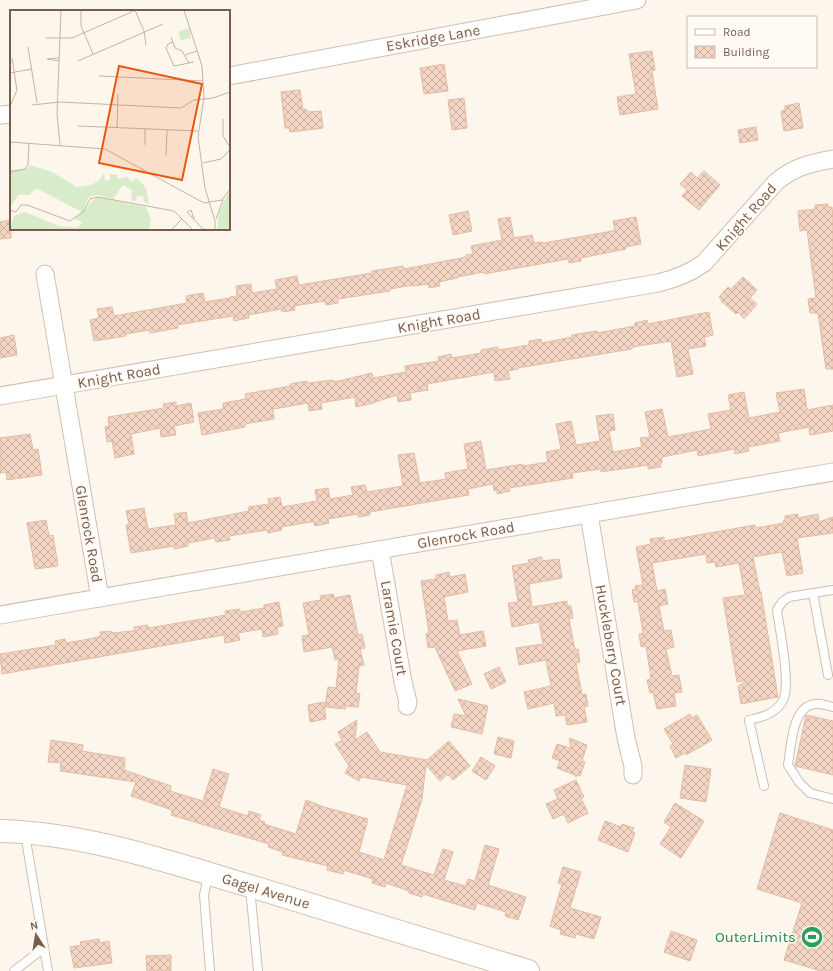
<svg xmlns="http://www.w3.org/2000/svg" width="833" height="971" font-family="Karla,sans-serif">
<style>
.building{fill:url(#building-cross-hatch);stroke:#e6bba3}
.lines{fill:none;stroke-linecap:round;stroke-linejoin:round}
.lane-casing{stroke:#d1beb0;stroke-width:10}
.street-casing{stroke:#d1beb0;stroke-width:19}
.secondary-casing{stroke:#d6c0b0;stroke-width:24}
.lane{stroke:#fff;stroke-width:8}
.street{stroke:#fff;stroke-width:17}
.secondary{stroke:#fff;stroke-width:22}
.labels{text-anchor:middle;stroke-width:3.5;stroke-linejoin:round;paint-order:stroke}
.street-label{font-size:15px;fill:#7a5c4d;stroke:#fffaf3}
.leisure-label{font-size:15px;fill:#27864d;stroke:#fffaf3;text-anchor:end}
.inset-road{fill:none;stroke:#c5b3a7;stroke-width:1}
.view{fill:#e8590c;fill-opacity:0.15;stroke:#e8590c;stroke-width:2}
.inset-edge{fill:none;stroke:#7a5c4d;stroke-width:2}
</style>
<defs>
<pattern id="building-cross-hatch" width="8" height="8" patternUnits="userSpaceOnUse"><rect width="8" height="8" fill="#f3d5c3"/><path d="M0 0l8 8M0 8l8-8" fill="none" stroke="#cab0a1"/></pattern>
</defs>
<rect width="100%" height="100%" fill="#fdf6ec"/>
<g class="building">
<polygon points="652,51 655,70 652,71 658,109 620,115 617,97 636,94 629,54"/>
<polygon points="444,64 448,91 424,94 420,68"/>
<polygon points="300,90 303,110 306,109 307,112 321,111 323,128 290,132 289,128 285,128 281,92"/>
<polygon points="464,98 467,128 452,130 448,100"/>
<polygon points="799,103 803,128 784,131 781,111 785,110 785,106"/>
<polygon points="756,127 758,140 740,143 738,130"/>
<polygon points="704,171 720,185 699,210 682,196 687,190 680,184 691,172 697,178"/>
<polygon points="828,204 828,207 832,207 833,218 833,369 826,369 818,313 810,313 808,299 816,298 807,230 800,231 798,211 815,209 815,205"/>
<polygon points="468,211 472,231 453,235 449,215"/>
<polygon points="510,217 514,238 532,235 534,243 543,242 543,243 607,232 615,230 613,221 636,217 641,244 625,247 626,249 581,258 581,261 569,263 568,259 484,274 484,272 457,277 457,278 439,282 440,286 429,288 428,284 413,286 413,285 390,289 390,291 338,299 338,303 326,305 325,301 294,306 295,310 282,312 282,309 248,315 249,318 234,321 233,316 177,325 178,328 150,333 149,330 126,334 126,336 94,341 90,320 99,318 97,309 112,307 114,316 187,303 186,296 203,293 205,302 230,298 230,297 237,296 236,286 251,284 252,293 277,289 275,280 297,276 299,285 372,273 372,271 403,266 404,269 466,257 466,255 473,254 471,246 502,240 498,219"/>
<polygon points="11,220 11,238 0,239 0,222"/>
<polygon points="743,277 757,290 750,298 757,304 744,319 738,312 736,314 721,301 722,299 719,297 728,287 731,289"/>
<polygon points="709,312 713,335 704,337 706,346 688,349 693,374 677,377 671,341 632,347 632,349 518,368 518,369 508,371 510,379 495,381 494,372 427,384 428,390 410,393 411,400 398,402 397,395 369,404 356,407 355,397 321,403 322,409 309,411 308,403 280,408 273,409 274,419 245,424 245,427 202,435 198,413 223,409 223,403 246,399 245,394 290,386 290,384 307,381 308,383 333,380 334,382 372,373 373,378 406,372 405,366 439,361 438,357 451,354 452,358 481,353 481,350 498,347 498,350 529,345 529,341 541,339 542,343 572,337 571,335 597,331 597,333 635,326 635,323 647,320 648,324"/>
<polygon points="14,335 17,355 0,358 0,338"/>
<polygon points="804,389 807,410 833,405 833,431 810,435 809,427 778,433 780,441 748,447 749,451 735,454 734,449 698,456 697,450 662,457 662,463 660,463 661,467 648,469 648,465 601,472 601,469 572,473 573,478 509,488 510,491 497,494 497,490 494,491 493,484 468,489 469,495 370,512 370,515 358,517 358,514 328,519 329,523 315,526 314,522 311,522 281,527 282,530 268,533 267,530 229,536 230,540 216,542 215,538 188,543 188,546 174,549 174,546 131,553 126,525 129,524 126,511 144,508 148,529 176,525 174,514 186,512 188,523 249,511 248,507 269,504 268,499 280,497 282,507 317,501 315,490 328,488 330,499 353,495 351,487 365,485 367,492 403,486 398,455 414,453 420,483 446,479 445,473 468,469 464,444 481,441 486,470 523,464 523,466 548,462 546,452 561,449 556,424 571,421 576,445 600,441 596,416 613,414 615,430 609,431 613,452 642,447 640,438 650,437 645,412 662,409 668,437 711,429 708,414 731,410 728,395 744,392 749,418 780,412 776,393"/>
<polygon points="176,402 176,406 191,403 194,422 174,426 176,435 161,437 160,428 131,434 134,454 115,458 112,441 107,442 105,427 109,426 108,417 164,408 163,404"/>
<polygon points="30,434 33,450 38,449 42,475 7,480 6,472 0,473 0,438"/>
<polygon points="798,514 798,518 818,514 819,522 833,517 833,533 797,538 803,573 787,576 782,552 753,557 760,592 761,592 778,697 741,704 738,686 748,680 737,682 723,598 745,595 739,563 716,567 715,562 707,563 706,554 652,563 657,591 665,589 668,604 659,606 664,631 671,630 674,647 666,649 672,676 679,675 682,692 674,693 676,706 657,709 653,692 650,693 647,680 651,679 646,646 641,647 639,634 643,633 638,602 634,602 632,590 636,589 635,586 643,585 636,547 651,544 650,539 664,537 664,541 755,525 756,528 784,523 783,521 785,520 785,516"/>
<polygon points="46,520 49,536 53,535 58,566 35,569 27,523"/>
<polygon points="542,557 542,561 559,559 562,578 529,584 532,607 567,601 567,606 571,606 573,618 569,619 575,650 578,649 580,662 576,663 582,695 586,694 588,706 584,707 587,722 567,725 565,715 556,716 554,703 528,709 524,692 551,686 546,660 519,665 516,648 543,644 539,622 512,627 508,603 518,602 512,566 529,563 528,560"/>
<polygon points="449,572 450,577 465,574 468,592 444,597 448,621 457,620 460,635 483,631 486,646 457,651 472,684 455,691 435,647 428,648 426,634 429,633 421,581 436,579 436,575"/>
<polygon points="333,594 334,598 350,595 358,635 362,634 365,648 360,649 364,665 359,666 356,693 360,694 358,707 344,706 346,709 325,707 328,687 336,688 339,659 335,660 332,647 304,652 302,636 309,635 303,603 321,600 320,596"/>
<polygon points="279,602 283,626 277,627 278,634 263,637 262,629 238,633 240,640 225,643 224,635 2,674 0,654 56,645 55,641 65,639 66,643 89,639 101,636 100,632 111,631 111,633 134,631 134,627 148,625 148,628 226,615 225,611 240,609 240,612 264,608 264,605"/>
<polygon points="499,667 506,682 491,689 484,674"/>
<polygon points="458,699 488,706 482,734 451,727 454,714 466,716"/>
<polygon points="324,702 326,719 310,722 308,705"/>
<polygon points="690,714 692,718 697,715 712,740 686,755 687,752 676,758 670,746 673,744 664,729"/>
<polygon points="806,715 833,721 833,775 795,766"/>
<polygon points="357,720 355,740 367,732 380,752 427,760 449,741 470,766 453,780 448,774 440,781 426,765 422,799 401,865 434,875 443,849 453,852 444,880 466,886 468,879 475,881 485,845 499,849 488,885 526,897 518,920 505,916 506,912 477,903 475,910 423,894 422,897 409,893 409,891 386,883 385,887 372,883 373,879 343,870 343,874 327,870 328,866 282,855 283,852 268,847 269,844 171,815 172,810 131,796 136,782 60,771 61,763 48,762 51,740 83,745 82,751 125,758 124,770 171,786 170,791 203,801 213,769 229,774 219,807 248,816 249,811 261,815 259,820 265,822 264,824 296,834 306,800 324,807 368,819 359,852 384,860 407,785 361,777 359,781 345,773 349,766 335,744 342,740 338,732"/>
<polygon points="498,737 514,741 511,758 494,754"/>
<polygon points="569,738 587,745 582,761 585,762 580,776 577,775 576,777 575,775 557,768 560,761 552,758 557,744 571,748"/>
<polygon points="481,757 495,766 486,780 472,771"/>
<polygon points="685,765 711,769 706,802 680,798"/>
<polygon points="576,780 584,797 581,798 588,813 568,823 564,814 553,819 546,804 558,799 554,790"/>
<polygon points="675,803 704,821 681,858 660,844 671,827 664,822"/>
<polygon points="780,813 833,830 833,971 821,971 784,960 802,903 757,889"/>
<polygon points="605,821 621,827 622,824 634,828 632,832 635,833 628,852 598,840"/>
<polygon points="563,867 581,872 570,908 601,917 594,939 576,934 575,938 560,934 561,930 550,926 562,884 558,883"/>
<polygon points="671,931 697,940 690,961 664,952"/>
<polygon points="99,939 100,943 109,941 112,963 74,968 70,947 81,945 80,942"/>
<polygon points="171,955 171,971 147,971 146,956"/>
</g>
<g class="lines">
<g class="lane-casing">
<g id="lane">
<polyline points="813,593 828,675"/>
<path d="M833 707C828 706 820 703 815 704 792 706 791 747 788 765L799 782 810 793 833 799"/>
<path d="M764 786 749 720C757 718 765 717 772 712 777 709 782 703 784 698 790 679 780 632 777 610L782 602 789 597 833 590"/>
<polyline points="25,834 48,971"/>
<polyline points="208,875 204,895 210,971"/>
<polyline points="250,888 258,971"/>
<polyline points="14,971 44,948"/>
</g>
</g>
<g class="street-casing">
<g id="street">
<polyline points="229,76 637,0"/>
<polyline points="0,115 11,114"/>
<polyline points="45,274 100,598"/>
<path d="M0 396 658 283C675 279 689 274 704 263L776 182C794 167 810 163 833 159"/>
<polyline points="589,514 626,738 633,766 633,775"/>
<polyline points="380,550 403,682 408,702 407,706"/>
<polyline points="0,615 833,472"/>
</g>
</g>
<g class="secondary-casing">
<path id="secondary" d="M0 831C85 833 169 862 250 886 343 915 436 942 528 971"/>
</g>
<use href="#lane" class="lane"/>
<use href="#street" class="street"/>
<use href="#secondary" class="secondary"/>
</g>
<defs>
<g id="stadium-disc" transform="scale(1.15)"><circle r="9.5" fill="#2e9e5b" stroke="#fffaf3"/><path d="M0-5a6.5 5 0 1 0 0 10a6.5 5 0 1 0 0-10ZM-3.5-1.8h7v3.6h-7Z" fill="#fff"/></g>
</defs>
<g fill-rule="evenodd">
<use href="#stadium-disc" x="812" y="937"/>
</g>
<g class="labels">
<g class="street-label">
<text transform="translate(433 38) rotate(-10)" y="5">Eskridge Lane</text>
<text transform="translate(746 217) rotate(-49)" y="5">Knight Road</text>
<text transform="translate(439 321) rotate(-10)" y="5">Knight Road</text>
<text transform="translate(119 376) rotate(-10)" y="5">Knight Road</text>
<text transform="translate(89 534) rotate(80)" y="5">Glenrock Road</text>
<text transform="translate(466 535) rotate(-10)" y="5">Glenrock Road</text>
<text transform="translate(394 628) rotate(80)" y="5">Laramie Court</text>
<text transform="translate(611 645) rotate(80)" y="5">Huckleberry Court</text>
<text transform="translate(266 891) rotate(17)" y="5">Gagel Avenue</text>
</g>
<g class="leisure-label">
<text x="796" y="942">OuterLimits</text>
</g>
</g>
<g transform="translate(10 10)">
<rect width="220" height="220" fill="#fdf6ec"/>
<path d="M220 180V220H207L209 202Z" fill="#d8ecc9"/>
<path d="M20 155 42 162 67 177 81 175 90 170 94 163 95 171 100 170V164L107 165V169L117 167 123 172 124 169H128L136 178 139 194 134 192 133 186H127L125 191H121L122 180 113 175 103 189 88 185 79 187 72 202 26 178 19 185H9L0 197V160L18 158ZM87 187 136 197 141 210 139 220H0L4 206 15 202 49 216 67 218 73 212 64 209Z" fill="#d8ecc9"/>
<path d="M179 18 181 28 171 30 168 22Z" fill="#d8ecc9"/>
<path class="inset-road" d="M71 0V16L83 44M125 0 134 21 136 35M174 0 192 56 194 87 188 127 195 178 205 211V220M161 27 165 38 172 41 179 53M36 28H62L126 0M163 32 158 34 156 38 164 56 184 52M18 37 27 93M175 45 187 41M49 48 37 49 49 51M68 51 153 14M0 63 22 59M89 66 193 71M22 95 50 92 171 98 184 90 203 88 220 82M0 96 7 80 2 48M213 109V126L220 137M68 116 188 121M107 118 108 84M0 132 95 139 194 193 212 190 220 179M50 135 47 104 51 0M135 135V119M156 146 157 120M193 153 211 149 220 140M0 162 15 159 18 155 19 133M0 200 6 202 11 195H17L60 211 73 202 80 189 88 187 164 201 183 220M184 209 181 200 177 202 193 219 200 220M206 209 213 190M161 220 172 209"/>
<path class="view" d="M109 56 192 74 172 170 89 153Z"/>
<rect width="220" height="220" class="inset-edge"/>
</g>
<rect x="687" y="16" width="130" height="52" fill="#fffaf3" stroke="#cabbb1"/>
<rect x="695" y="29" width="20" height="6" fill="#ffffff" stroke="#cabbb1"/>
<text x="723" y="36" font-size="12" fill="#7a5c4d">Road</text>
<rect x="695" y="46" width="20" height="12" fill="url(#building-cross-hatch)" stroke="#cabbb1"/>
<text x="723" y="56" font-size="12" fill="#7a5c4d">Building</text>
<g transform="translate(36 935) rotate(348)" stroke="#fffaf3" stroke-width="3" paint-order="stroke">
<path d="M0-3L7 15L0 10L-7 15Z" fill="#7a5c4d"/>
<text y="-6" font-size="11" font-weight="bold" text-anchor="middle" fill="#7a5c4d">N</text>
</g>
</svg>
